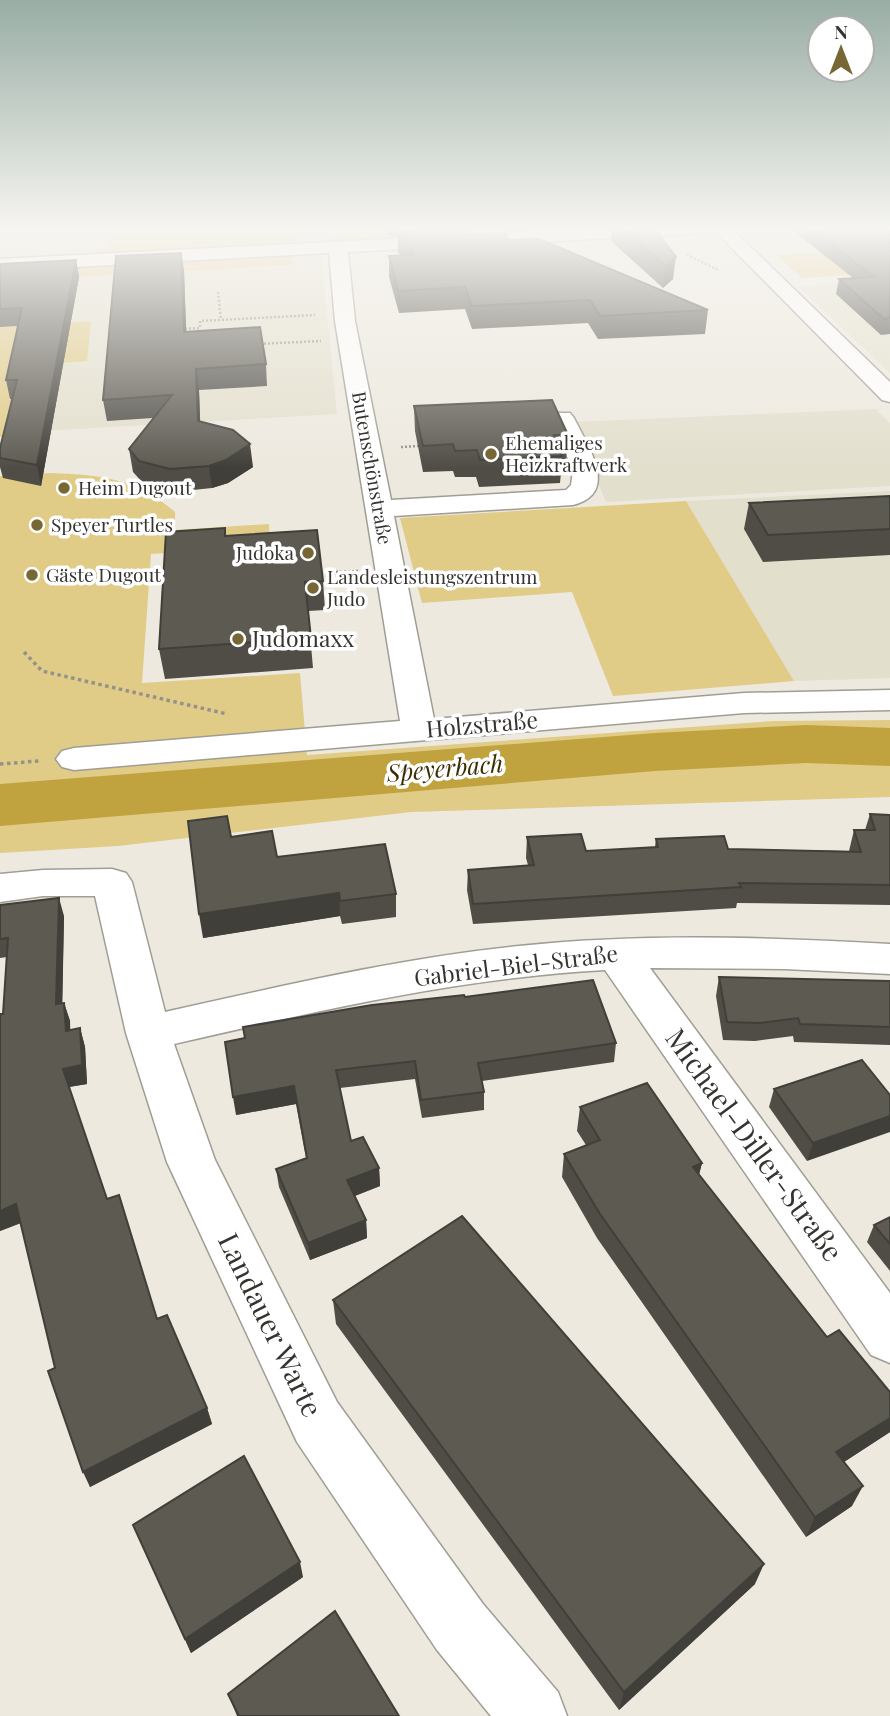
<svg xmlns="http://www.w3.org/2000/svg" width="890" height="1716" font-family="'Playfair Display',serif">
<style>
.built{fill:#e3dfcd}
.green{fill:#e0cb87}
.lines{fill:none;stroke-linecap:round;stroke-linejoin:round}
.river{fill:#c0a23f;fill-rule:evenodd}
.minor-casing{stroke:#a09d94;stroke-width:3}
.path-far1{stroke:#95928c;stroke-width:2.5;stroke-dasharray:2 2;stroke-linecap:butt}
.path{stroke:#95928c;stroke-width:3.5;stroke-dasharray:3.5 3.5;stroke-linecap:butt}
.minor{fill:#fff;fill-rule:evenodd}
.wall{fill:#4f4d46}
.shaded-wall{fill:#403f39}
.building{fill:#5c5a51;stroke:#403f39;stroke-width:2}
.poi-dot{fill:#766734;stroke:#fff;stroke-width:2.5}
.labels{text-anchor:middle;stroke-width:7;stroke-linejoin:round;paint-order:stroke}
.far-poi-label{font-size:19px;fill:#363431;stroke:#fff;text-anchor:start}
.far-street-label{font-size:19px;fill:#363431;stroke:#fff}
.poi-label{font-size:23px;fill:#363431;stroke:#fff;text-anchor:start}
.street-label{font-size:23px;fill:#363431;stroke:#fff}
.water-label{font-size:24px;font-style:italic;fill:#3a2e02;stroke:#fff}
.near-street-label{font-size:28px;fill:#363431;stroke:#fff}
</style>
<rect width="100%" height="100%" fill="#ede9df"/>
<g class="built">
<polygon points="0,228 632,228 329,241 293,247 0,260"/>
<polygon points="321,252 337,414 8,433 0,409 0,268"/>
<polygon points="890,281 890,373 798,286"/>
<polygon points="876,409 890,423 890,486 606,502 572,422"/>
<polygon points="890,491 890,678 794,681 686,501"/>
</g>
<g class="green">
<polygon points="105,228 298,228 293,247 99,257 96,250 108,249"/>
<polygon points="332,228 484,228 490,236 329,241"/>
<polygon points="890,248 890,273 802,278 776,255"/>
<polygon points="291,253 293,265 0,281 0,268"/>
<polygon points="91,321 87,361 17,366 55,396 49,434 0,437 0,327"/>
<path d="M51 473C101 475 135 478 175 512V530L269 524 270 546 151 554 142 683 300 673 307 755 774 721 890 720V797L411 812 118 846 0 853V476Z"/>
<polygon points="686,501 794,681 613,696 572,592 422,603 400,518"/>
</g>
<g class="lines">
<polygon class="river" points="806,725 890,728 890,766 806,763 655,771 0,826 0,784 655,733"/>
<g class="minor-casing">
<g id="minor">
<path d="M600 228H731L890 382V402L882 400 714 230 706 233 348 252 355 321 391 500 566 490 571 485 573 470 550 418 554 413H570L574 418C587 445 621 493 573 505L394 516 434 719 744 693 890 690V710L744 713 74 770 62 767 56 759 62 751 74 748 400 721 335 321 329 253 0 271V259Z"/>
<path d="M112 869 126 873 132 882 165 1012C282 986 400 958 519 946 643 933 766 937 890 944V974L784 969 650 968 890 1293V1363L871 1355 605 970C459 978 317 1011 174 1044L215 1160 337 1402 483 1604 558 1692 567 1716H491L437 1650 297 1442 167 1162 126 1033 95 896H43L0 902V874L43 870Z"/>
</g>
</g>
<g class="path-far1">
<polyline points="687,255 718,270"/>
<polyline points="218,292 221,320"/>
<polyline points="181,329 200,328 200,321 315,315"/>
<polyline points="256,344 321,341"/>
<polyline points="401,447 418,446"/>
<polyline points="332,572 359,571"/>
</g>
<g class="path">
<polyline points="24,652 42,671 227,714"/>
<polyline points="0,764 39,761"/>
</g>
<use href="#minor" class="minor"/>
</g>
<g class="wall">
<polygon points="382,228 460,228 466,235 509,240 708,310 705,334 598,339 588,323 472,329 465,309 399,313 389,277 389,256 400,255 398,252 398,236 388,236"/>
<polygon points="612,228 654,228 673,279 663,288 611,241"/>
<polygon points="790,228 890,228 890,334 881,335 836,294 839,279 853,278"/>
<polygon points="181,253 184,271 186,331 266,364 267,386 199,390 200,422 253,467 228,483 212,488 174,492 143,483 133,472 129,449 153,418 107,421 103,400"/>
<polygon points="76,260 79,277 41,486 3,478 0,467 0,448 12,399 10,399 6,380 18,326 0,327 0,264"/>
<polygon points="414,406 568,435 566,461 562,461 560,483 479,487 476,477 455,477 453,471 423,472 415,431"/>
<polygon points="890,496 890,555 763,562 744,529 749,503"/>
<polygon points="225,528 226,536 323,581 325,610 308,611 313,668 165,679 159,649"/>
<polygon points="870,814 890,815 890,905 737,903 736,908 473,924 467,890 468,870 528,865 526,858 527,837 586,851 655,847 656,839 728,849 849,851 854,830 865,830"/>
<polygon points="231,837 277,857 396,894 396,917 342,924 340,916 203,938"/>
<polygon points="0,905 64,916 62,1003 64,1003 70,1021 70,1030 80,1028 85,1047 87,1084 69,1087 107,1199 157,1319 207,1408 212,1424 90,1487 55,1368 21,1223 0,1231 0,1014 3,1014 7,957 0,958"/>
<polygon points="719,977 890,981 890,1045 794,1042 793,1036 755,1041 723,1040 716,996"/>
<polygon points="465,997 616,1043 614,1062 482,1081 484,1092 484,1110 422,1118 415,1079 340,1088 351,1141 379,1168 380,1186 355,1196 366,1220 367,1238 310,1260 279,1187 276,1169 306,1158 296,1104 236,1115"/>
<polygon points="862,1060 807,1161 769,1107 774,1089"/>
<polygon points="580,1107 702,1163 699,1174 890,1432 844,1462 852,1506 806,1537 597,1238 562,1177 564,1154 586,1145 577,1131"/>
<polygon points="890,1217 890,1271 867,1242 874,1225"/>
<polygon points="333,1300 755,1584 619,1710 336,1324"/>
<polygon points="133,1525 303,1577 191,1653"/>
<polygon points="228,1694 399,1716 237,1716"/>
</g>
<g class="shaded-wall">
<polygon points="181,253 184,271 187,352 184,332"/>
<polygon points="676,257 673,279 663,288 666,266"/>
<polygon points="76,260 79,277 41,486 37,465"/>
<polygon points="196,369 199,390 201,444 198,421"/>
<polygon points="250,444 253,467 228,483 212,488 209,466"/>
<polygon points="339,893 340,916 203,938 199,914"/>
<polygon points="59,898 64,916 62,1022 56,1004"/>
<polygon points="64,1003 70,1021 71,1050 66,1031"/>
<polygon points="80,1028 85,1047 87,1084 68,1087 63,1069"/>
<polygon points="294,1086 296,1104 236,1115 233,1097"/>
<polygon points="890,1116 890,1132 807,1161 813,1143"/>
<polygon points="702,1163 696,1187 693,1167"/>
<polygon points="379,1168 380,1186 349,1198 347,1180"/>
<polygon points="16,1204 23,1222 0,1231 0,1211"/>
<polygon points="366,1220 367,1238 310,1260 308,1243"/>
<polygon points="207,1408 212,1424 90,1487 83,1472"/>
<polygon points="890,1418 890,1432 827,1473 836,1452"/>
<polygon points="863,1486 852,1506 806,1537 815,1517"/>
<polygon points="300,1562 303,1577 191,1653 185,1639"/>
<polygon points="764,1564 755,1584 619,1710 624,1692"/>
</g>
<g class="building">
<polygon points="386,228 426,228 388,230"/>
<polygon points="447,228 460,228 466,235 505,233 509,240 539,239 708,310 600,316 590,300 472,306 465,287 398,291 389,256 414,255 398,231"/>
<polygon points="623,228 654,228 676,257 666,266"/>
<polygon points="811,228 890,228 890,318 884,319 839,279 874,277"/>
<polygon points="181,253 184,332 260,327 266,364 196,369 198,421 233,430 250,444 226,460 209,466 170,469 139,461 129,449 172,395 103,400 116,256"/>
<polygon points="76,260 37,465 0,458 0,448 17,380 6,380 22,308 0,309 0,264"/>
<polygon points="552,400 568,435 554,435 562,456 480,460 477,450 455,451 453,444 423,446 414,406"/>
<polygon points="890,496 890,529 768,535 749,503"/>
<polygon points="225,528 225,536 317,530 323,581 305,582 311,638 159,649 166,532"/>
<polygon points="870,814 890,815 890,885 739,883 741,887 473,904 468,870 534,865 527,837 581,834 586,851 658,847 656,839 724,836 728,849 861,852 854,830 875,830"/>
<polygon points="227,816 231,837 272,831 277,857 385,844 396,894 340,901 339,893 199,914 188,821"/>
<polygon points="59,898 56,1004 64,1003 66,1031 80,1028 82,1065 63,1069 107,1199 119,1195 157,1319 167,1315 207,1408 83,1472 48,1371 55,1368 16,1204 0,1211 0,1014 3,1014 8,938 0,939 0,905"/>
<polygon points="719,977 890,981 890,1027 800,1024 798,1018 760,1023 727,1022"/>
<polygon points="593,980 616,1043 478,1063 484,1092 421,1100 415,1061 336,1070 351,1141 363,1137 379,1168 347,1180 366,1220 308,1243 276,1169 307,1158 294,1086 233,1097 225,1042 245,1038 243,1027 372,1005 464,995 465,997"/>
<polygon points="862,1060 890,1095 890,1116 813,1143 774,1089"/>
<polygon points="647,1083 702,1163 693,1167 827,1337 839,1330 890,1392 890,1418 836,1452 863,1486 815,1517 600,1214 564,1154 600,1140 580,1107"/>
<polygon points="462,1216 764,1564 624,1692 333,1300"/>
<polygon points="890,1217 890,1244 874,1225"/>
<polygon points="244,1456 300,1562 185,1639 133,1525"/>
<polygon points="335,1611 399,1716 239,1716 228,1694"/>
</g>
<linearGradient id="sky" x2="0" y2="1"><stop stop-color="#98ada4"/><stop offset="0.49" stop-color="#f7f5f1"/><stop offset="1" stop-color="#f7f5f1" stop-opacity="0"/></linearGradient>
<rect width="890" height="468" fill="url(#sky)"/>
<g class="poi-dot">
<circle cx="491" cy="454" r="7"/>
<circle cx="64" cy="488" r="7"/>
<circle cx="37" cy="525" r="7"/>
<circle cx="308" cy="553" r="7"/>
<circle cx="32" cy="575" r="7"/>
<circle cx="313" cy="588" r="7"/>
<circle cx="238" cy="639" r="7"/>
</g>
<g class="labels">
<g class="far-poi-label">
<text x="505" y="450">Ehemaliges<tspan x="505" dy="22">Heizkraftwerk</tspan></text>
<text x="78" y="495">Heim Dugout</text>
<text x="51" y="532">Speyer Turtles</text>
<text x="294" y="560" text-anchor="end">Judoka</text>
<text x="46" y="582">Gäste Dugout</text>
<text x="327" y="584">Landesleistungszentrum<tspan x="327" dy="22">Judo</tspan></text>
</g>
<g class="far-street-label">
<text transform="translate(372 468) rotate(80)" y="7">Butenschönstraße</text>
</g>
<g class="poi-label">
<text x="252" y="647">Judomaxx</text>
</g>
<g class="street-label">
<text transform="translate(482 725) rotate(-5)" y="8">Holzstraße</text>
<text transform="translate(516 966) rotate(-7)" y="8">Gabriel-Biel-Straße</text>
</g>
<g class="water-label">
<text transform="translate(445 769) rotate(-5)" y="8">Speyerbach</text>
</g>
<g class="near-street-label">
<text transform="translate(754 1145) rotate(54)" y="10">Michael-Diller-Straße</text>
<text transform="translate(270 1325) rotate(64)" y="10">Landauer Warte</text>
</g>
</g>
<g transform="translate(841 49)"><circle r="33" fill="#ffffff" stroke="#afaead" stroke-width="2"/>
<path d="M0-5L12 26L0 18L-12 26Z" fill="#766734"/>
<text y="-10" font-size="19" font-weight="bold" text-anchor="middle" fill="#363431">N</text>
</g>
</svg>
